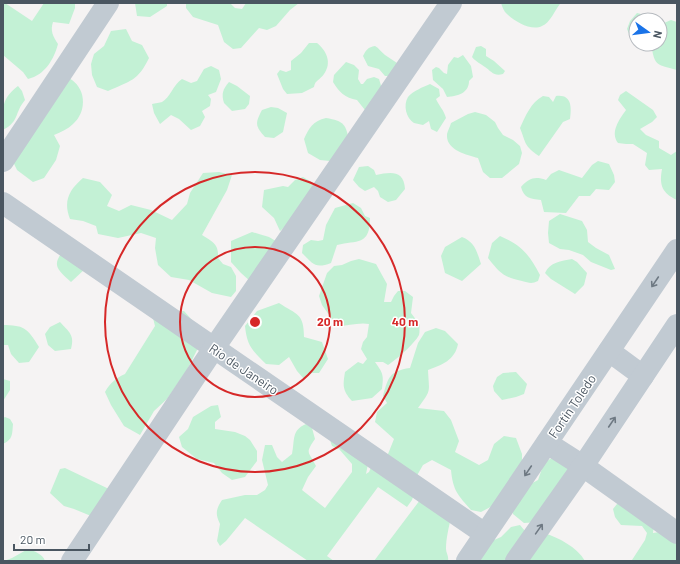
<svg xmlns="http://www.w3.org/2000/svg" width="680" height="564" font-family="Barlow,sans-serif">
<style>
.green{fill:#c3f1d5}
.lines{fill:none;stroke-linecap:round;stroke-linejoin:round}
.minor{stroke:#c1cad2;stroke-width:22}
.tertiary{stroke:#c1cad2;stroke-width:22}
.oneway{stroke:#6e7983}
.ring{fill:none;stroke:#d62828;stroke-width:2}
.labels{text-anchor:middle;stroke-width:3;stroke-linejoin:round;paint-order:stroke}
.street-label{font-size:13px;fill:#4a5661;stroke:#fff}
.centre{fill:#d62828;stroke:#fff;stroke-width:2}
.ring-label{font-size:12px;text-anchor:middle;font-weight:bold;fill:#d62828;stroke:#fff;stroke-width:3;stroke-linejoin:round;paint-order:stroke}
</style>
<rect width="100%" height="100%" fill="#f5f3f3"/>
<g class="green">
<path d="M3 3H5L32 21 44 3H75V8L69 24 53 22C50 31 53 36 58 44 54 59 45 75 28 79L23 72 3 55 4 32 3 27Z"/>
<polygon points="135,3 167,3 167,6 150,17 137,16"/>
<polygon points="186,3 230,3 235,8 242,9 246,3 299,3 290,10 276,26 267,30 259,28 241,48 233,49 224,42 218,25 193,17 186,8"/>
<path d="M501 3H560V4C555 10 550 23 542 26 531 32 512 20 505 12 503 9 502 6 501 3Z"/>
<polygon points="637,13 649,16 650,20 636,20 636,40 630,36 627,29 630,21"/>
<path d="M671 20 677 22V70C655 64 655 66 651 44H660V27L664 23Z"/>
<path d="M126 29 132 41 142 45 149 58C138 81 130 81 108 91L97 87 92 75 91 64 94 54 104 46 111 31Z"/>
<path d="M309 43H317C327 51 332 63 324 74 320 80 315 80 314 87L302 93 287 94 283 89 277 74 280 70 286 72 291 70V61L301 53Z"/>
<path d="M375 46C379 48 381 52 385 55 389 58 393 60 397 63L390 76H385L379 69 368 66 363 56C366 50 368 47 375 46Z"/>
<path d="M481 46 486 49V56L494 61 505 71 503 74C494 77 491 71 485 67 480 63 476 62 472 57L476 47Z"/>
<path d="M463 55 471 66 473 77 469 81C469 93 458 96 447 97L443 89 433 80 432 70 436 67 439 68 444 73 447 74 448 65 454 57 458 58Z"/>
<path d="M346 62 354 65 359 70 358 79 361 84H363L367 79 374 77 379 79 383 92 365 110 357 100C345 98 339 92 333 82L334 75Z"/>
<path d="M211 66 219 70 221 79 216 92 208 95 211 99 210 106 202 111 205 117 200 126 191 130 179 119 171 115 160 124 154 113 152 104C155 103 160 103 162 102 170 98 173 85 182 79L191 83 197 81 204 69Z"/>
<path d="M56 72C61 74 68 77 72 80 87 91 86 113 73 124 68 129 61 132 54 135L60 146 56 160 44 178 33 182 17 170 6 147Z"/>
<path d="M229 82 237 86 250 96 249 104 245 109 232 111 224 103C221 94 223 89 229 82Z"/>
<path d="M430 84 439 89 440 96 436 99C439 106 444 110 446 118L437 132 431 129 429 121 423 125C420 124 417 124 414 123 406 118 403 105 408 97 413 91 423 87 430 84Z"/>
<path d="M18 86 22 91 25 100C14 113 20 121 3 130 3 109 0 100 18 86Z"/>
<path d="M626 91 653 110 657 117 652 122 640 129 646 135 659 141V148L671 155 677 151V200C662 193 659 185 662 169L649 170 645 165 647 153 633 144H626L618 143C610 132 619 120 626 110L618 100 620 95Z"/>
<path d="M543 96 549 97 553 102 556 96C571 94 572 106 570 119L563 122 539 156C524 146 526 143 520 128 525 117 531 102 543 96Z"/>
<path d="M271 107 278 108 287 113 283 132 274 138 265 137C255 126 255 123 262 110Z"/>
<path d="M475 112 486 115 495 122 498 128 503 135 513 140 520 146 522 153 519 164 502 178H490L483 172 478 158C467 155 446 150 447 135 447 132 450 127 451 123L468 114Z"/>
<path d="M326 118C344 121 346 124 349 142L330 161 320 160 308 153 304 139C309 128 313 121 326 118Z"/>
<path d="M598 161 609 164 614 175 615 182 609 190 596 189 590 196H579L566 213 544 212 541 200C530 199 524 198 521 187 529 178 535 176 546 180L551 174 559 170 582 178 592 165Z"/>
<path d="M368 166 374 170 376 175C391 172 404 170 405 189L396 200 388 202 380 197 378 191 374 187 365 191 359 187 353 180 359 167Z"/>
<path d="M219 172 232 175 227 190 202 235C213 242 219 244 218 258L223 264 231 267 236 276V291L231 297 212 293 189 280 171 277 158 265 155 248 156 238 141 233 118 238 98 234 96 226 83 221 70 219C63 201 69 190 83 178L100 182 112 195 107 206 119 211 131 205 151 210 172 220 187 204 190 193 203 173Z"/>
<polygon points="303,177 313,183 310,193 297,216 280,231 274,218 262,207 264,190 283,186 288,187 295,180"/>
<path d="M353 203 361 208 365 216 370 218C370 246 357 240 337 245L331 263C315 269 313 264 302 253L303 245 311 240 318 241 323 240 326 225 335 208Z"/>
<polygon points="560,214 582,221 587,230 588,242 596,248 609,255 615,269 611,270 591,262 583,255 569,250 560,249 549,243 548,233 549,221"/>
<polygon points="252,232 269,237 279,243 251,282 241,273 231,262 231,241"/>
<path d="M500 236C521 245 529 254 540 275L538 281C532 284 529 283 522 281 503 277 500 273 488 258L492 243Z"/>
<path d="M462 237C475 242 477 252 481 264L462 281 445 273 441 256 445 247Z"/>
<path d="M67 246 86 268 71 282C54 267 52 264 67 246Z"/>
<path d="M359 259 376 264 382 275 387 284 384 302H391L394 296 398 291H405L413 297 411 313 420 325C419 328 420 332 419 335 415 343 396 360 388 365L383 362H375C383 373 384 375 382 389L372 398 352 401C342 390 343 385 345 372L358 362 363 364 367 359 361 349 363 342 367 337 369 324C359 322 348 326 337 326L322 305 319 296 327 273 334 266 342 265 351 261Z"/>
<path d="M572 259 577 262 587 273 584 285 575 294 551 279 545 273C550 262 561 261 572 259Z"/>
<path d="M279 303C297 315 304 313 304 337L322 342 328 359 319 373H312L304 379 297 371 289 357 279 365 266 364C252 350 247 346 245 326L257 311Z"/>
<path d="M184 311 198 327 199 346 187 370 167 399 154 411 140 435 124 426 111 405 105 392C110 383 116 378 125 374L155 326 152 314Z"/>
<path d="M60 322C69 332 75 335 71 349L55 351 48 345 45 334 50 327Z"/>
<path d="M3 325C7 325 12 325 16 326 28 327 33 338 39 347L29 362 19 363 11 354 8 345H3Z"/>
<path d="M436 328 445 331 458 344C455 360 442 365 428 370 429 393 432 389 418 408L444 411 451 420 459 441 455 452 479 465 488 460 494 444 504 436 516 438 522 454V469L496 504 481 512 471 510C458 495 453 491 451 470L432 460 423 465 415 479 386 459 394 439 375 422 377 412 387 403 383 396C388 378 389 371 410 368L418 343 425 332Z"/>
<polygon points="516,372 527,384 524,394 516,397 502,400 494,391 493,386 497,377 503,373"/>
<polygon points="3,379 10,381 10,390 3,401"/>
<polygon points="218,405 221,417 215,422 215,429 235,432 245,436 250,440 257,451 257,461 245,477 232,480 222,473 214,463 197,459 182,447 179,437 188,429 193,417 211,406"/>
<path d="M5 417 10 419 13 424C12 435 13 439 3 444V418Z"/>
<path d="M306 424 312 428 315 439C305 454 308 450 316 466L308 477 302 490 325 508 352 472V464L339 449 332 446 330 440 368 464 366 474 369 472 373 463 414 494 412 500 407 507 378 487 327 556 334 561H308L245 518 226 541 220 546 217 541 220 524C215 514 216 509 222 500L245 495H257L265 490 268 485 262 460 265 445H272L277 457 282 462 292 454C295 441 291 430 306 424Z"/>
<polygon points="553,457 575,467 539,522 524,523 513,514 513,505 523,488 538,480 544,463"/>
<polygon points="65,468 109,489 91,516 74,509 64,506 50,493 60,469"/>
<polygon points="631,499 654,525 653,533 666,531 677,532 677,561 629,561 632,560 645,540 647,533 642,526 621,525 615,517 613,509 617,504"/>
<path d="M420 500 451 517C449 527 446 538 446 549 446 553 449 556 448 561H374Z"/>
<polygon points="520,525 525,531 520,561 472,561 494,540 501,537 511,527"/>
<path d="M544 533C559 538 577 547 585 561H529Z"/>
<path d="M28 549C34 551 43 554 45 561H4L12 558Z"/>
</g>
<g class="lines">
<g class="minor">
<polyline points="3,161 108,3"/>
<polyline points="3,203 485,534"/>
<polyline points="609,351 643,376"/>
<polyline points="547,443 583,466 677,533"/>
<polyline points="72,561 214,348 451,3"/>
</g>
<g class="tertiary">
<polyline points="467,561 677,250"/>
<polyline points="516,561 583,466 677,325"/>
</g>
</g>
<defs><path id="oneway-shaft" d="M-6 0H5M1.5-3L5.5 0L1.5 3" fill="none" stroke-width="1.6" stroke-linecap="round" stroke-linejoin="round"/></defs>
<g class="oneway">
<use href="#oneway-shaft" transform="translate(655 282) rotate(124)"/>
<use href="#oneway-shaft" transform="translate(612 422) rotate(-56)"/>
<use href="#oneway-shaft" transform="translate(528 471) rotate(124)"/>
<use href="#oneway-shaft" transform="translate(539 529) rotate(-55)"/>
</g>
<g class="ring">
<circle cx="255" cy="322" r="75"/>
<circle cx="255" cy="322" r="150"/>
</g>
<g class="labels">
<g class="street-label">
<text transform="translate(244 369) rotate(34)" y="5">Río de Janeiro</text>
<text transform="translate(572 406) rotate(-56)" y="5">Fortín Toledo</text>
</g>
</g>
<circle cx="255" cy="322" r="6" class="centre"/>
<g class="ring-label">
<text x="330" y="326">20 m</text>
<text x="405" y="326">40 m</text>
</g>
<rect width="680" height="564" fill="none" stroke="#4a5661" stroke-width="8"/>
<g transform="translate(648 32) rotate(104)"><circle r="19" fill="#ffffff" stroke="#b7bbc0"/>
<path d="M0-3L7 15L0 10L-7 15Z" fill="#1a73e8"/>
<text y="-6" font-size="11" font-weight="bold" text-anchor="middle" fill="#4a5661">N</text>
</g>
<path d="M14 544v6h75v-6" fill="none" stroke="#4a5661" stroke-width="2"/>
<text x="20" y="544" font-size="12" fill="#4a5661" stroke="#ffffff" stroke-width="3" paint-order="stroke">20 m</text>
</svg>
